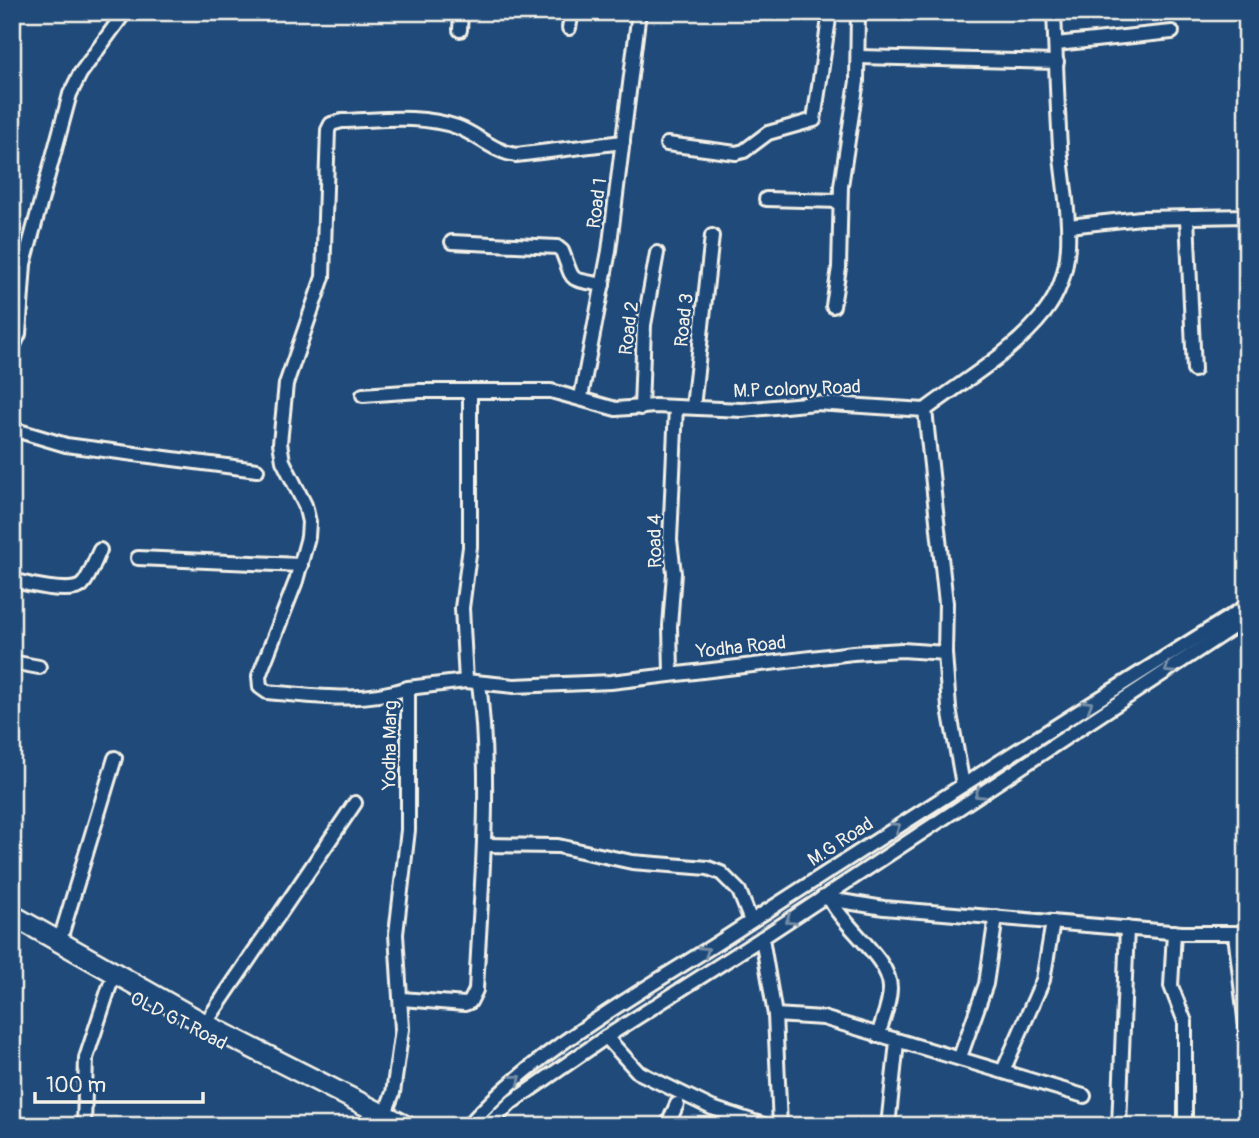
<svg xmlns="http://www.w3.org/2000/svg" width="1259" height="1138" font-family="Pangolin,sans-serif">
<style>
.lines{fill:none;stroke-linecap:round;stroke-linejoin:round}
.minor-casing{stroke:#f4f1e8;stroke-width:18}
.secondary-casing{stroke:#f4f1e8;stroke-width:24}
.minor{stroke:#1f4a7a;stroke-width:12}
.secondary{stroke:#1f4a7a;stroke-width:19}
.oneway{stroke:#748da6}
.labels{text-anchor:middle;stroke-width:5;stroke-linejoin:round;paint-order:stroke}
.street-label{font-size:19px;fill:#f4f1e8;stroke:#1f4a7a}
</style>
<rect width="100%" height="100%" fill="#1f4a7a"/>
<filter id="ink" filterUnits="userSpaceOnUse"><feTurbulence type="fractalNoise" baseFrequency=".0143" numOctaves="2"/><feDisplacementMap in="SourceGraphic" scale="14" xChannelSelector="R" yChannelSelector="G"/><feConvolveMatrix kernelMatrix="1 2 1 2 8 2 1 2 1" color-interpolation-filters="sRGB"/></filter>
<g filter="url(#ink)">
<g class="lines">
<g class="minor-casing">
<g id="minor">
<polyline points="569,28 572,12"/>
<polyline points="460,30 461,12"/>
<polyline points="1056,44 1172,32"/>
<polyline points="859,57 1057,62"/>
<polyline points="667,144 736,153 744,151 768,133 814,120 830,12"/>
<polyline points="766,199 840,201"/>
<polyline points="1187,217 1194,370"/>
<polyline points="1069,226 1141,218 1247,216"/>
<path d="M452 242 557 247 562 251C575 283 566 278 603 285"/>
<polyline points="833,306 839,268 841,186 857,81 858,12"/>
<polyline points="12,349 19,334 24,264 70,94 80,74 125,12"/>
<polyline points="363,395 419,391 551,391 616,409 655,406 742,410 816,403 925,410 946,603 945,653"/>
<polyline points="581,397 609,251 639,12"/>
<polyline points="693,407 712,236"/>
<polyline points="641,408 644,325 657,253"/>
<path d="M925 410C966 379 1014 352 1045 312 1083 263 1064 201 1060 146 1057 101 1056 57 1054 12"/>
<polyline points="12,429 66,445 257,470"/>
<polyline points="138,558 301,565"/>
<path d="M12 580C26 584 71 595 82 585 90 577 95 560 100 550"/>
<polyline points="12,662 39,667"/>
<polyline points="671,674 670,626 674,573 670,540 676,407"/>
<polyline points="466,681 462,608 470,547 470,392"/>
<polyline points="408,688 466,681 514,686 611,682 853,653 902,650 945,653 949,708 963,785"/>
<polyline points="484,845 558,846 632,862 708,868 721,873 739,891 751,921"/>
<polyline points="822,898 884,908 1182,933 1247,933"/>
<path d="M830 899C842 926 891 959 890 989 890 1004 882 1021 878 1036"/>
<polyline points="1174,932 1171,986 1185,1022 1185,1126"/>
<polyline points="1235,934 1247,1035"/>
<polyline points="762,938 775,1015 780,1126"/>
<polyline points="59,943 115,758"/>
<path d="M402 999 465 1004 470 1002 476 990C481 887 492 785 479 683"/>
<polyline points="775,1015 823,1018 1084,1096"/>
<polyline points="205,1024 355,803"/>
<polyline points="606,1037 638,1072 712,1108 767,1126"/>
<polyline points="960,1057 986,984 996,917"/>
<polyline points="1003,1071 1043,980 1053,922"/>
<path d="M382 1121 393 1093 402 1029 396 934 408 830V688C358 704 318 696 267 692L260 687 259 676 296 581 308 537 309 522 305 505 283 461 280 443 286 384 323 277 328 130 331 124 342 121C379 120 421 114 457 127 477 134 494 152 516 155L623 142"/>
<polyline points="84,1126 86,1058 110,985"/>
<path d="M468 1126C535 1049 647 989 733 933 903 823 1074 714 1247 606"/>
<polyline points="487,1126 512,1102 606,1037 762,938 1247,618"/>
<polyline points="667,1126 677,1104"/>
<polyline points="888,1126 897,1042"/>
<polyline points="1119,1126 1127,928"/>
</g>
</g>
<g class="secondary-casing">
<polyline id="secondary" points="12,915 205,1024 406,1126"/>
</g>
<use href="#minor" class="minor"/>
<use href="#secondary" class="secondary"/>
</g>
<defs><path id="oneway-chevron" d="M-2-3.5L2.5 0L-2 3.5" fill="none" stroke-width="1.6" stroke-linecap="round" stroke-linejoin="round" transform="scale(1.75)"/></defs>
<g class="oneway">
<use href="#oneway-chevron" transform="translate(1169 669) rotate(147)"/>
<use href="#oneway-chevron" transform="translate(1088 705) rotate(-32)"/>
<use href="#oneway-chevron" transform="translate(979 794) rotate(147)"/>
<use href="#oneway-chevron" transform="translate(896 827) rotate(-33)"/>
<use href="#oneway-chevron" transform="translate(790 920) rotate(146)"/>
<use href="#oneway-chevron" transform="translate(705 951) rotate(-33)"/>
<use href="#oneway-chevron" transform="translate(517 1079) rotate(-38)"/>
</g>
</g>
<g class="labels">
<g class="street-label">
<text transform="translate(596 203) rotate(-82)" y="7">Road 1</text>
<text transform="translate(683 320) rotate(-84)" y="7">Road 3</text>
<text transform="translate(628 328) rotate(-83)" y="7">Road 2</text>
<text transform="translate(797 388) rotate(-2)" y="7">M.P colony Road</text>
<text transform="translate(654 541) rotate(-91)" y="7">Road 4</text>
<text transform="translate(741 646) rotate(-6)" y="7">Yodha Road</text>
<text transform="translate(389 745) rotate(-89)" y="7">Yodha Marg</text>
<text transform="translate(840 841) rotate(-33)" y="7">M.G Road</text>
<text transform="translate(179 1020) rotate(27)" y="7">OLD GT Road</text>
</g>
</g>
<rect width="1259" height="1138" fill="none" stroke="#1f4a7a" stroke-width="42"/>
<rect x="21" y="21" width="1217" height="1096" fill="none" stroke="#f4f1e8" stroke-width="2.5" filter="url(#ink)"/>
<path d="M35 1092v10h168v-10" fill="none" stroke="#f4f1e8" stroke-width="3.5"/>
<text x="46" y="1092" font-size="21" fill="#f4f1e8" stroke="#1f4a7a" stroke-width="5" paint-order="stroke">100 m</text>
</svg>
